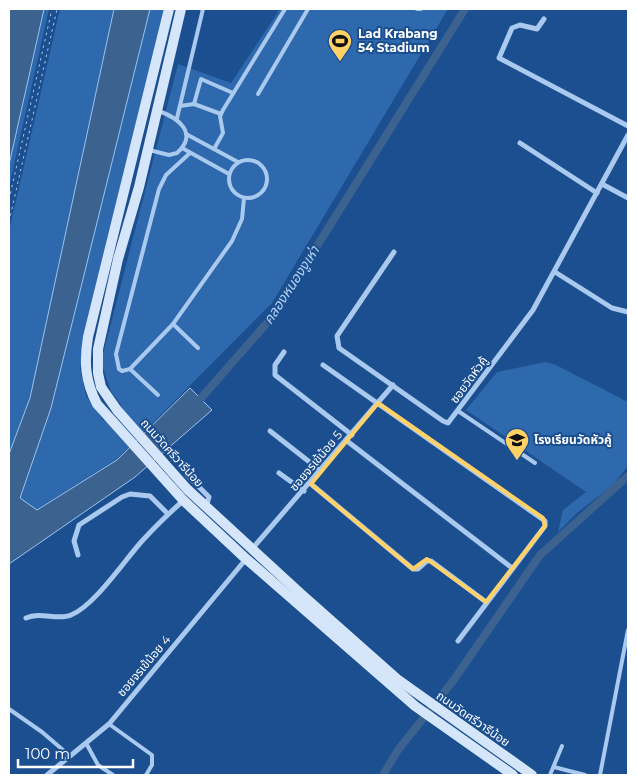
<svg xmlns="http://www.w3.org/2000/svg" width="637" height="784" font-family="Montserrat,'Noto Sans Thai',sans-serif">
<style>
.green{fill:#2e69ad}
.water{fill:#3c6290;stroke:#9cc4f0}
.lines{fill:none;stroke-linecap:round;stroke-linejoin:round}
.canal{stroke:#3c6290;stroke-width:8}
.path{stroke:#a9c9ee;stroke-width:1;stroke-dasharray:2.5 4;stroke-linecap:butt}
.lane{stroke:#a9c9ee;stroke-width:4}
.street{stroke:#a9c9ee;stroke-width:5}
.secondary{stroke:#d6e6fa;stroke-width:10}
.marked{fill:none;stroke:#ffd166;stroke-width:4;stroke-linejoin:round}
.labels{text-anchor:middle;stroke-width:4;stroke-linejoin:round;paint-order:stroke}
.poi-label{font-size:12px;font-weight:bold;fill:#fff;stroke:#1b4f8f;text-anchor:start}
.street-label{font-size:12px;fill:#fff;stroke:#1b4f8f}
.water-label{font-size:14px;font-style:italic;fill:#b5d3f5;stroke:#1b4f8f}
</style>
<rect width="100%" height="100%" fill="#1b4f8f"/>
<g class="green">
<polygon points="44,9 49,9 9,187 9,165"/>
<polygon points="60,9 114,9 30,398 9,454 9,231"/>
<polygon points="150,9 167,9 99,272 80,369 86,396 104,421 121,405 111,391 101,362 178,64 231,83 280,9 448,9 272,303 117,459 36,510 19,498 51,408"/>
<polygon points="545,362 556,365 628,402 628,466 613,485 578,512 558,532 563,510 586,492 466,410 497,372"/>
</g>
<g class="water">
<polygon points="9,9 44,9 9,165"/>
<polygon points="114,9 150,9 51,408 20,498 37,510 117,460 190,388 212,410 135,477 9,564 9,454 30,398"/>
</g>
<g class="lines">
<g class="canal">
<polyline points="195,405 274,315 465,9"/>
<polyline points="383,775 398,750 453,681 540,555 628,476"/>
</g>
<g class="path">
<polyline points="9,200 52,9"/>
<polyline points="9,222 57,9"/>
</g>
<g class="lane">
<polyline points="417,9 421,9"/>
<polyline points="258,94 308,9"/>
<polyline points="194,104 201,79 233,93"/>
<polyline points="180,106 194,104 221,114"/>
<polyline points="177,118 203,9"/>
<polyline points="186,134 238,162"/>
<polyline points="182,148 229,174"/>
<polyline points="214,149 223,133 220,116 223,110 285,9"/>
<path d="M149 150 169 155 177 153C199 133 178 118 159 111"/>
<polyline points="190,153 166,175 159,189 116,354 119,369 122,371 130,369 173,324 232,241 242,219 244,198"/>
<circle cx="248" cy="179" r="19"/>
<polyline points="173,324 198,348"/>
<polyline points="130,369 158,395"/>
<polyline points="458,411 535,463"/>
<polyline points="9,709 42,732 70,756"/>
<polyline points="109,724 152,755 152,765 146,775"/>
<polyline points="86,743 98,765 113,775"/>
<polyline points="554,767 585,775"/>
<polyline points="550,775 562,746"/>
<polyline points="600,775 628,630"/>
</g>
<g class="street">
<polyline points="544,19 537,29 520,25 512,28 499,58 628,126"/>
<polyline points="520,143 597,193"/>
<polyline points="602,184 628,198"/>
<polyline points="394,252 337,336 339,348 443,421 448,423 533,310 628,135"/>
<polyline points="555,272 612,308 628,312"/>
<polyline points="284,352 275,365 275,375 352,435"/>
<polyline points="323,365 545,521 545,526 458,641"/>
<polyline points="270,431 321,471"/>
<polyline points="347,441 512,568"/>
<polyline points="279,473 304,491"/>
<polyline points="187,475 209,497 206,507"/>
<polyline points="311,484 413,569 418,569 427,561 431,561 486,602"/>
<polyline points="252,549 393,385"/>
<polyline points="78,555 74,541 79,525 122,497 130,494 150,496 168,514"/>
<path d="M26 618C41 611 57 621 71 615 94 606 124 561 142 541 155 527 169 513 183 501"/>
<polyline points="47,775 109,724 246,559"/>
</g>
<g class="secondary">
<path d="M169 9 88 337C84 362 85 381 97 404L183 500 244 557 415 706 513 775"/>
<polyline points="181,9 139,187 118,259 98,349 98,373 101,387 117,410 187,489 301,594 397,679 532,775"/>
</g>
</g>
<path class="marked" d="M378 403 543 518 545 526 486 602 427 559 413 569 311 484Z"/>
<defs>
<g id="stadium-pin" transform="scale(1.25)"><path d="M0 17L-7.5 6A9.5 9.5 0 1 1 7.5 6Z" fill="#ffd166" stroke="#1b4f8f"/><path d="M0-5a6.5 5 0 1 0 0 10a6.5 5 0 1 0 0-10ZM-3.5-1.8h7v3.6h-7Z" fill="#111"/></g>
<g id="school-pin" transform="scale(1.25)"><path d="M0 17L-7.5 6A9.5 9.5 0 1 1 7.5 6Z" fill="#ffd166" stroke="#1b4f8f"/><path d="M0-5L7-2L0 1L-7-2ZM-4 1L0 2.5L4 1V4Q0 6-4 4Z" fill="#111"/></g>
</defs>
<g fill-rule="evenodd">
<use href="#stadium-pin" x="340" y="41"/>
<use href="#school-pin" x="517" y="440"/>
</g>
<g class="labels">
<g class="poi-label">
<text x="358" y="38">Lad Krabang<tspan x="358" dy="14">54 Stadium</tspan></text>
<text x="534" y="444">โรงเรียนวัดหัวคู้</text>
</g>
<g class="street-label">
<text transform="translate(469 380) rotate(-54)" y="4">ซอยวัดหัวคู้</text>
<text transform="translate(172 453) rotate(48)" y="4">ถนนวัดศรีวารีน้อย</text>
<text transform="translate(316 461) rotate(-50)" y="4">ซอยจรเข้น้อย 5</text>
<text transform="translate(144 666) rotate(-50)" y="4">ซอยจรเข้น้อย 4</text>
<text transform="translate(473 719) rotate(35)" y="4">ถนนวัดศรีวารีน้อย</text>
</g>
<g class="water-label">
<text transform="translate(291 285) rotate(-57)" y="5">คลองหนองงูเห่า</text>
</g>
</g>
<rect width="637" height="784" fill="none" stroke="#ffffff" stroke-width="20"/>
<path d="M18 759v8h115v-8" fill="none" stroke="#ffffff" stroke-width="2.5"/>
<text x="25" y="759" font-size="15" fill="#ffffff" stroke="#1b4f8f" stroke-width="4" paint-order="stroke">100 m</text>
</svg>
